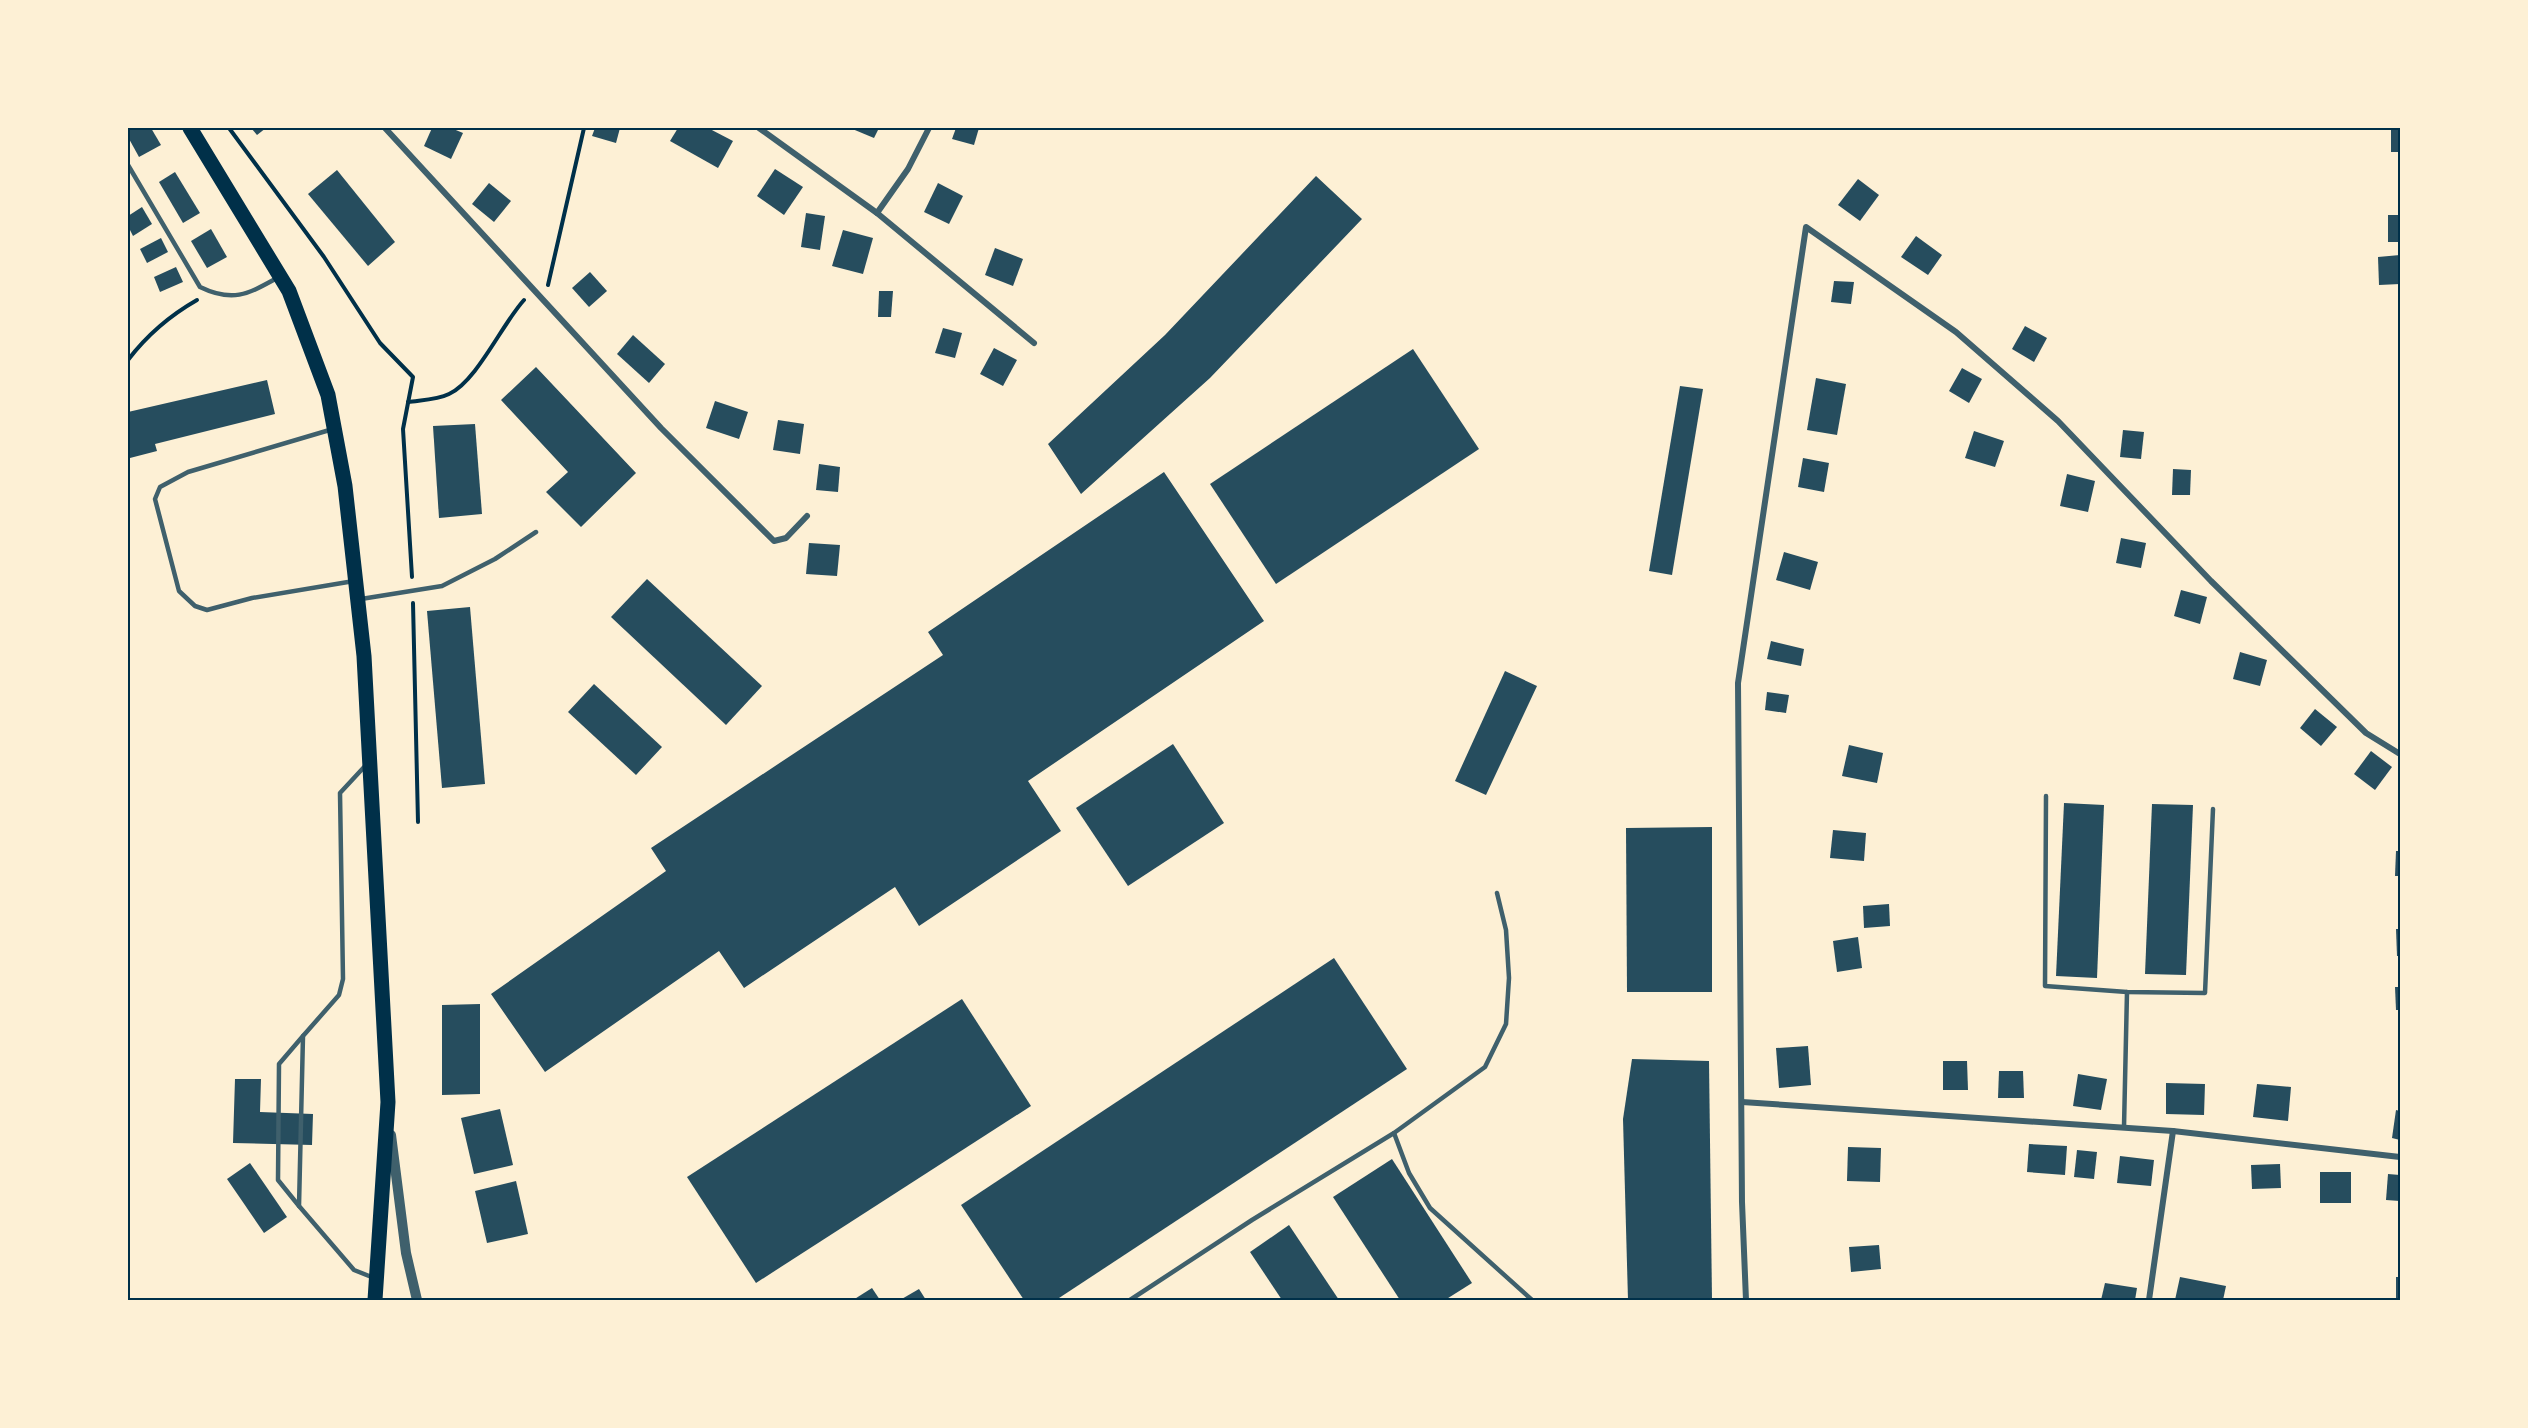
<svg xmlns="http://www.w3.org/2000/svg" width="2528" height="1428" font-family="'Alegreya Sans',sans-serif">
<style>
.building{fill:#264d5e}
.lines{fill:none;stroke-linecap:round;stroke-linejoin:round}
.path{stroke:#003049;stroke-width:4}
.service{stroke:#3f606c;stroke-width:4.5}
.minor{stroke:#3f606c;stroke-width:6}
.tertiary{stroke:#3f606c;stroke-width:10}
.primary{stroke:#003049;stroke-width:15}
.neatline{fill:none;stroke:#003049;stroke-width:2}
</style>
<rect width="100%" height="100%" fill="#fdf0d5"/>
<g class="building">
<polygon points="129,128 151,128 161,145 139,157 128,137"/>
<polygon points="251,128 266,128 257,135"/>
<polygon points="432,128 451,128 463,133 451,159 424,146"/>
<polygon points="595,128 620,128 616,143 592,136"/>
<polygon points="678,128 708,128 733,141 718,168 670,141"/>
<polygon points="850,128 879,128 874,138"/>
<polygon points="956,128 979,128 974,145 952,139"/>
<rect x="2391" y="128" width="9" height="24"/>
<polygon points="775,169 803,187 784,215 757,196"/>
<polygon points="337,170 395,242 368,266 308,194"/>
<polygon points="175,172 200,213 183,223 159,182"/>
<polygon points="1316,176 1362,219 1210,378 1081,494 1048,444 1165,335"/>
<polygon points="1858,179 1879,195 1860,221 1838,205"/>
<polygon points="489,183 511,201 494,222 472,204"/>
<polygon points="938,183 963,196 949,224 924,212"/>
<polygon points="142,207 152,224 133,236 128,226 128,216"/>
<polygon points="806,213 825,216 820,250 801,247"/>
<rect x="2388" y="215" width="12" height="27"/>
<polygon points="211,229 227,257 207,268 191,241"/>
<polygon points="843,230 873,238 863,274 832,266"/>
<polygon points="1916,236 1942,255 1928,275 1901,257"/>
<polygon points="161,238 168,252 147,263 140,249"/>
<polygon points="995,248 1023,259 1013,286 985,275"/>
<polygon points="2400,255 2400,284 2379,285 2378,257"/>
<polygon points="176,267 183,282 160,292 154,277"/>
<polygon points="590,272 607,291 589,307 572,288"/>
<polygon points="1834,281 1854,282 1851,304 1831,302"/>
<polygon points="879,291 893,291 891,317 878,317"/>
<polygon points="2025,326 2047,338 2034,362 2012,349"/>
<polygon points="943,328 962,333 955,358 935,353"/>
<polygon points="633,335 665,364 649,383 617,354"/>
<polygon points="994,348 1017,360 1003,386 980,374"/>
<polygon points="1413,349 1479,449 1276,584 1210,484"/>
<polygon points="536,367 636,473 581,527 546,492 568,472 501,400"/>
<polygon points="1962,368 1982,379 1969,403 1949,391"/>
<polygon points="1816,378 1846,384 1837,435 1807,430"/>
<polygon points="267,380 275,414 155,444 157,451 130,458 128,412"/>
<polygon points="1680,386 1703,389 1672,575 1649,571"/>
<polygon points="715,401 748,412 739,439 706,428"/>
<polygon points="778,420 804,424 800,454 773,450"/>
<polygon points="475,424 482,514 439,518 433,426"/>
<polygon points="2123,430 2144,432 2141,459 2120,457"/>
<polygon points="1974,431 2004,441 1995,467 1965,458"/>
<polygon points="1803,458 1829,463 1824,492 1798,487"/>
<polygon points="819,464 840,467 838,492 816,490"/>
<polygon points="2173,469 2191,470 2190,495 2172,495"/>
<polygon points="1164,472 1264,621 1028,781 1061,831 919,926 895,887 744,988 719,951 545,1072 491,994 666,871 651,848 943,655 928,632"/>
<polygon points="2067,474 2095,481 2088,512 2060,506"/>
<polygon points="2121,538 2146,543 2141,568 2116,563"/>
<polygon points="809,543 840,545 837,576 806,574"/>
<polygon points="1784,552 1818,562 1810,590 1776,580"/>
<polygon points="647,579 762,686 726,725 611,617"/>
<polygon points="2181,590 2207,597 2200,624 2174,616"/>
<polygon points="470,607 485,784 442,788 427,611"/>
<polygon points="1771,641 1804,649 1801,666 1767,659"/>
<polygon points="2240,652 2267,660 2260,686 2233,679"/>
<polygon points="1505,671 1537,686 1486,795 1455,781"/>
<polygon points="594,684 662,747 636,775 568,712"/>
<polygon points="1767,692 1789,695 1786,713 1765,710"/>
<polygon points="2315,709 2337,727 2321,746 2300,728"/>
<polygon points="1173,744 1224,823 1128,886 1076,808"/>
<polygon points="1849,745 1883,753 1877,783 1842,776"/>
<polygon points="2371,751 2392,767 2375,790 2354,774"/>
<polygon points="2064,803 2104,805 2097,978 2056,976"/>
<polygon points="2152,804 2193,805 2186,975 2145,974"/>
<polygon points="1712,827 1712,992 1627,992 1626,828"/>
<polygon points="1833,830 1866,833 1864,861 1830,858"/>
<polygon points="2396,851 2400,851 2400,876 2395,876"/>
<polygon points="1889,904 1890,926 1864,928 1863,906"/>
<polygon points="2396,929 2400,929 2400,956 2397,956"/>
<polygon points="1858,937 1862,968 1837,972 1833,941"/>
<polygon points="1334,958 1407,1069 1056,1300 1024,1300 961,1205"/>
<polygon points="2395,987 2400,987 2400,1010 2396,1010"/>
<polygon points="962,999 1031,1106 756,1283 687,1177"/>
<polygon points="480,1004 480,1094 442,1095 442,1005"/>
<polygon points="1808,1046 1811,1085 1779,1088 1776,1048"/>
<polygon points="1632,1059 1709,1061 1712,1300 1628,1300 1623,1119"/>
<polygon points="1943,1061 1967,1061 1968,1090 1943,1090"/>
<polygon points="1999,1071 2023,1071 2024,1098 1998,1098"/>
<polygon points="2078,1074 2107,1079 2101,1110 2073,1106"/>
<polygon points="235,1079 261,1079 260,1112 313,1114 312,1145 233,1143"/>
<polygon points="2166,1083 2205,1084 2204,1115 2166,1114"/>
<polygon points="2257,1084 2291,1087 2288,1121 2253,1117"/>
<polygon points="500,1109 513,1165 474,1174 461,1118"/>
<polygon points="2396,1110 2400,1111 2400,1140 2392,1138"/>
<polygon points="2029,1144 2067,1146 2065,1175 2027,1172"/>
<polygon points="1848,1147 1881,1148 1880,1182 1847,1181"/>
<polygon points="2077,1150 2097,1152 2094,1179 2074,1177"/>
<polygon points="2120,1156 2154,1160 2151,1186 2117,1183"/>
<polygon points="1392,1159 1472,1283 1445,1300 1400,1300 1333,1197"/>
<polygon points="250,1163 287,1217 264,1233 227,1179"/>
<polygon points="2280,1164 2281,1188 2252,1189 2251,1165"/>
<rect x="2320" y="1172" width="31" height="31"/>
<polygon points="2388,1174 2400,1175 2400,1201 2386,1200"/>
<polygon points="516,1181 528,1234 487,1243 475,1191"/>
<polygon points="1289,1225 1339,1300 1282,1300 1250,1252"/>
<polygon points="1879,1245 1881,1269 1851,1272 1849,1247"/>
<polygon points="2180,1277 2226,1286 2223,1300 2175,1300"/>
<rect x="2396" y="1277" width="4" height="23"/>
<polygon points="2105,1283 2137,1288 2135,1300 2101,1300"/>
<polygon points="872,1288 880,1300 853,1300"/>
<polygon points="919,1289 926,1300 900,1300"/>
</g>
<g class="lines">
<g class="path">
<polyline points="229,128 324,257 380,343 413,377 403,429 412,577"/>
<polyline points="548,285 584,128"/>
<path d="M128 360C147 335 169 316 197 300"/>
<path d="M408 402C421 400 437 400 449 394 477 381 502 324 524 300"/>
<polyline points="413,603 418,822"/>
</g>
<g class="service">
<path d="M128 165 200 287C233 303 248 294 277 278"/>
<polyline points="333,429 188,472 160,487 155,499 179,591 195,606 207,610 252,598 354,581"/>
<polyline points="361,599 442,586 495,559 536,532"/>
<polyline points="366,765 340,793 343,979 339,995 303,1036 299,1206 354,1270 374,1278"/>
<polyline points="2046,796 2045,986 2127,992 2205,993 2213,809"/>
<polyline points="2124,1127 2127,992"/>
<polyline points="1394,1133 1409,1173 1430,1208 1532,1300"/>
<polyline points="299,1206 278,1180 279,1064 303,1036"/>
<polyline points="1130,1300 1252,1220 1394,1133 1485,1067 1506,1024 1509,978 1506,930 1497,893"/>
</g>
<g class="minor">
<polyline points="385,128 661,428 774,541 786,538 807,516"/>
<polyline points="759,128 877,213 1034,343"/>
<polyline points="877,213 908,169 929,128"/>
<polyline points="1742,1102 2173,1131 2400,1157"/>
<polyline points="1746,1300 1742,1202 1738,683 1806,227 1956,332 2058,421 2211,581 2366,733 2400,754"/>
<polyline points="2149,1300 2173,1131"/>
</g>
<polyline class="tertiary" points="391,1135 406,1253 417,1300"/>
<polyline class="primary" points="190,128 289,291 328,395 345,486 364,656 388,1102 375,1300"/>
</g>
<rect width="2528" height="1428" fill="none" stroke="#fdf0d5" stroke-width="258"/>
<rect x="129" y="129" width="2270" height="1170" class="neatline"/>
</svg>
